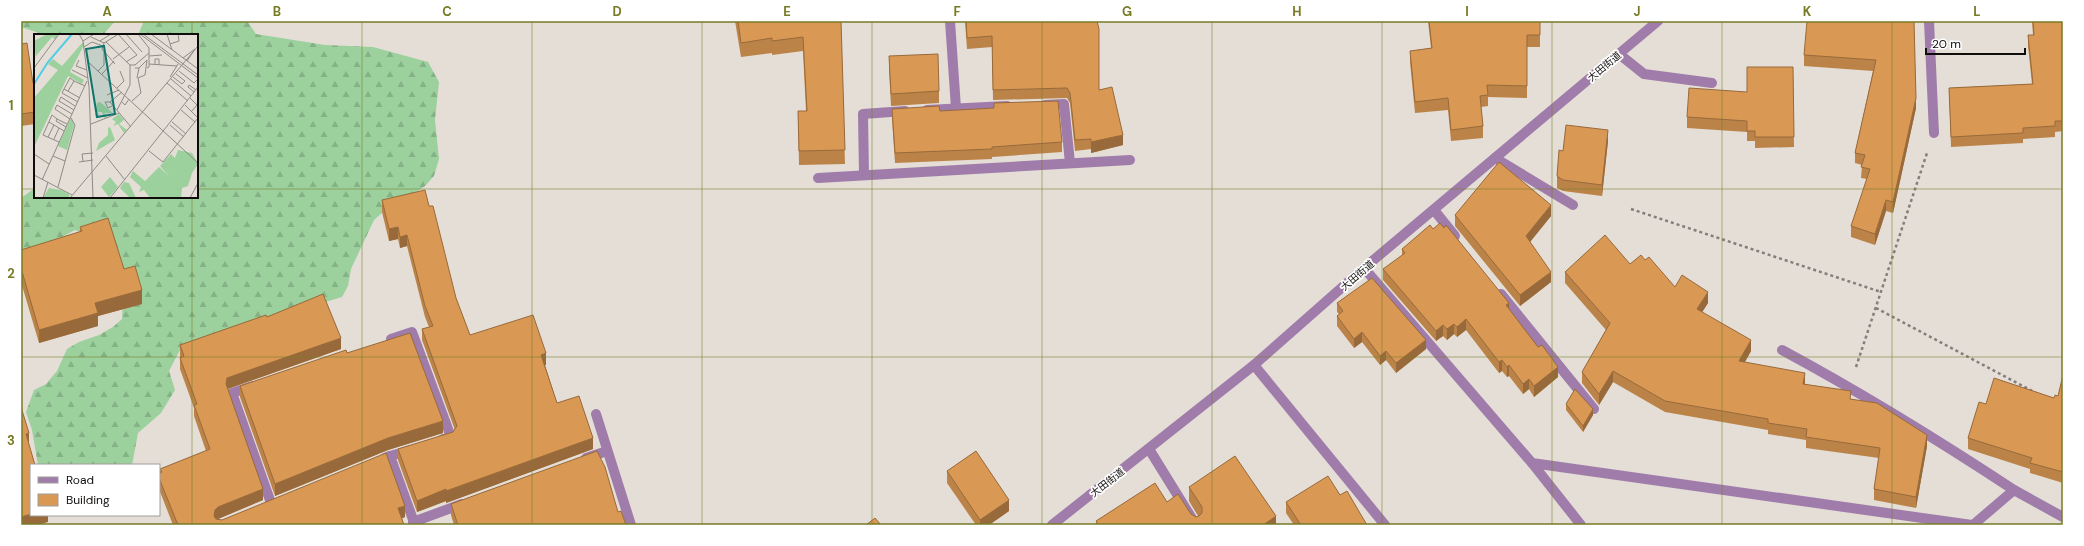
<svg xmlns="http://www.w3.org/2000/svg" width="2084" height="546" font-family="'DM Sans','Noto Sans JP',sans-serif">
<style>
.forest{fill:url(#forest-firs)}
.lines{fill:none;stroke-linecap:round;stroke-linejoin:round}
.path{stroke:#847f7b;stroke-width:2.5;stroke-dasharray:3 3;stroke-linecap:butt}
.service{stroke:#a07caa;stroke-width:10}
.minor{stroke:#a07caa;stroke-width:10}
.wall{fill:#bb8348}
.shaded-wall{fill:#986a3b}
.building{fill:#d99854;stroke:#986a3b}
.grid{fill:none;stroke:#777b24;stroke-width:1;stroke-opacity:0.55}
.labels{text-anchor:middle;stroke-width:3.5;stroke-linejoin:round;paint-order:stroke}
.street-label{font-size:10px;fill:#0f0d0b;stroke:#fff}
.inset-river{fill:none;stroke:#50cee7;stroke-width:2}
.inset-road{fill:none;stroke:#8f8a85;stroke-width:1}
.view{fill:#0f766e;fill-opacity:0.15;stroke:#0f766e;stroke-width:2}
.inset-edge{fill:none;stroke:#0f0d0b;stroke-width:2}
.neatline{fill:none;stroke:#777b24;stroke-width:1.5}
.grid-label{font-size:13px;text-anchor:middle;font-weight:bold;fill:#777b24}
</style>
<defs>
<pattern id="forest-firs" width="22" height="20" patternUnits="userSpaceOnUse"><rect width="22" height="20" fill="#9cd09d"/><path d="M5 1l3.5 6h-7zM16 11l3.5 6h-7z" fill="#85b186"/></pattern>
</defs>
<rect width="100%" height="100%" fill="#e4ded7"/>
<g class="forest">
<polygon points="21,21 115,21 103,35 45,35 21,27"/>
<polygon points="144,21 247,21 256,34 325,45 373,47 428,62 439,82 435,120 439,159 434,176 425,186 408,198 393,203 374,220 351,269 348,286 342,297 182,346 169,371 175,390 161,413 138,433 132,465 38,465 32,430 26,412 34,390 46,384 57,371 67,349 79,342 99,335 113,327 122,319 123,297 101,241 75,230 49,244 21,250 21,198 35,188 35,197 197,197 197,35 138,35"/>
</g>
<g class="lines">
<g class="path">
<polyline points="1631,209 1881,292"/>
<polyline points="1876,308 2036,393"/>
<polyline points="1856,367 1927,153"/>
</g>
<g class="service">
<polyline points="950,21 956,108"/>
<polyline points="1929,21 1934,133"/>
<polyline points="1619,54 1644,74 1712,83"/>
<polyline points="1045,105 1064,104 1070,163"/>
<polyline points="927,110 1007,106"/>
<polyline points="1495,158 1573,205"/>
<polyline points="864,175 863,114 905,111"/>
<polyline points="818,178 1130,160"/>
<path d="M1782 350C1862 393 1938 440 2014 490"/>
</g>
<g class="minor">
<polyline points="1434,210 1455,236"/>
<polyline points="1364,268 1532,463 1972,525"/>
<polyline points="1501,294 1594,409"/>
<polyline points="391,339 412,332 451,437 443,439"/>
<polyline points="1254,365 1385,525"/>
<polyline points="253,386 232,393 271,503"/>
<polyline points="596,414 631,525"/>
<polyline points="1149,449 1196,525"/>
<polyline points="390,456 411,450"/>
<polyline points="385,458 390,456 415,525"/>
<polyline points="586,458 607,451"/>
<polyline points="1532,463 1581,525"/>
<polyline points="413,522 462,504"/>
<polyline points="1052,525 1254,365 1364,268 1658,21"/>
<polyline points="1973,525 2014,490 2063,517"/>
</g>
</g>
<g class="wall">
<polygon points="735,21 841,21 845,164 799,165 798,111 806,111 803,51 772,55 772,53 741,57"/>
<polygon points="965,21 1097,21 1099,90 1123,145 1091,153 1091,149 1075,151 1070,103 1067,98 993,100 992,47 967,49"/>
<polygon points="1428,21 1540,21 1540,47 1527,47 1527,98 1488,97 1488,106 1481,107 1483,126 1483,138 1451,141 1448,110 1415,113 1410,62 1410,51 1431,48"/>
<polygon points="1914,21 1916,108 1893,213 1886,211 1875,245 1851,237 1851,226 1867,179 1861,178 1862,165 1855,163 1855,153 1873,71 1804,66 1804,55"/>
<polygon points="2032,21 2063,21 2063,131 2055,132 2055,137 2023,139 2023,143 1951,147 1949,88 2032,84 2028,46 2028,35 2033,35"/>
<polygon points="21,44 33,83 35,82 35,124 21,126"/>
<polygon points="889,56 939,91 939,103 891,106 889,68"/>
<polygon points="1793,67 1794,147 1755,148 1755,141 1747,141 1747,132 1687,128 1687,117 1747,92"/>
<polygon points="892,109 940,111 1062,142 1062,152 992,157 992,159 895,163 892,119"/>
<polygon points="1608,141 1602,196 1563,191 1557,188 1557,176 1563,151"/>
<polygon points="382,200 429,206 456,298 470,335 546,365 545,365 557,403 593,449 446,503 446,501 417,512 398,460 398,449 453,432 455,430 422,340 422,329 429,327 425,317 407,246 400,248 398,239 389,241 382,212"/>
<polygon points="1455,215 1551,216 1530,242 1551,282 1520,306 1455,226"/>
<polygon points="80,227 124,269 142,304 98,316 98,326 39,343 21,282 21,250 80,232"/>
<polygon points="1433,229 1509,309 1558,377 1534,397 1529,389 1523,394 1509,376 1507,377 1502,371 1499,373 1466,330 1457,337 1454,334 1447,340 1443,336 1436,341 1383,280 1383,269 1402,256 1402,249"/>
<polygon points="1645,260 1675,287 1708,303 1702,312 1751,351 1745,362 1805,384 1851,399 1927,446 1916,508 1874,500 1874,489 1879,458 1806,448 1806,440 1768,434 1768,430 1665,412 1613,382 1599,405 1582,383 1582,372 1606,330 1565,283 1565,272 1630,264"/>
<polygon points="1337,303 1426,349 1396,373 1386,360 1380,365 1362,342 1354,348 1337,326 1337,316 1339,314 1337,312"/>
<polygon points="267,317 341,349 228,389 263,500 218,519 222,520 405,517 402,518 404,525 173,525 159,489 159,478 160,473 160,469 206,451 194,416 194,408 180,369 180,345"/>
<polygon points="347,353 443,433 388,450 275,496 240,397 240,386"/>
<polygon points="2063,375 2063,483 2030,473 2030,469 1968,449 1968,438 1986,404 2054,398 2058,396"/>
<polygon points="1566,404 1593,415 1583,432 1566,410"/>
<polygon points="947,471 1009,511 989,525 976,525 947,483"/>
<polygon points="1189,487 1276,525 1096,525 1096,521 1167,502 1196,517 1198,516 1189,501"/>
<polygon points="1340,495 1367,525 1294,525 1286,513 1286,502"/>
<polygon points="451,504 618,512 626,525 454,525 451,515"/>
</g>
<g class="shaded-wall">
<polygon points="1916,98 1916,108 1893,213 1893,202"/>
<polygon points="1608,130 1608,141 1602,196 1602,185"/>
<polygon points="1123,135 1123,145 1091,153 1091,142"/>
<polygon points="1886,200 1886,211 1875,245 1875,234"/>
<polygon points="1551,205 1551,216 1526,247 1526,236"/>
<polygon points="398,227 398,239 389,241 389,229"/>
<polygon points="407,235 407,246 400,248 400,237"/>
<polygon points="1551,272 1551,282 1520,306 1520,295"/>
<polygon points="142,290 142,304 98,316 98,326 39,343 39,330 95,303"/>
<polygon points="1708,292 1708,303 1697,320 1697,309"/>
<polygon points="1509,303 1509,314 1506,305"/>
<polygon points="1466,319 1466,330 1457,337 1457,327"/>
<polygon points="1454,324 1454,334 1447,340 1447,329"/>
<polygon points="1443,325 1443,336 1436,341 1436,331"/>
<polygon points="1362,332 1362,342 1354,348 1354,339"/>
<polygon points="341,338 341,349 227,389 226,384 227,378"/>
<polygon points="1426,340 1426,349 1396,373 1396,363"/>
<polygon points="1751,340 1751,351 1739,372 1739,361"/>
<polygon points="1386,351 1386,360 1380,365 1380,356"/>
<polygon points="546,353 546,365 541,366 541,355"/>
<polygon points="1502,360 1502,371 1499,373 1499,362"/>
<polygon points="1509,365 1509,376 1507,377 1507,367"/>
<polygon points="1558,367 1558,377 1534,397 1534,386"/>
<polygon points="1613,371 1613,382 1599,405 1599,394"/>
<polygon points="1805,373 1805,384 1803,384"/>
<polygon points="1529,379 1529,389 1523,394 1523,384"/>
<polygon points="1593,409 1593,415 1583,432 1583,426"/>
<polygon points="443,421 443,433 388,450 275,496 275,484 388,438"/>
<polygon points="29,433 29,446 26,434"/>
<polygon points="1927,435 1927,446 1916,508 1916,497"/>
<polygon points="593,438 593,449 446,503 446,491"/>
<polygon points="263,489 263,500 218,519 215,521 214,516 215,510 218,507"/>
<polygon points="446,489 446,501 417,512 417,501"/>
<polygon points="1009,500 1009,511 989,525 980,525 980,520"/>
<polygon points="405,506 405,517 398,520 398,508"/>
<polygon points="31,514 31,515 48,515 48,522 38,525 21,525 21,517"/>
<polygon points="1276,516 1276,525 1263,525"/>
</g>
<g class="building">
<polygon points="738,21 841,21 845,150 799,151 798,111 807,111 803,37 772,41 772,38 741,43"/>
<polygon points="966,21 1097,21 1099,29 1099,90 1112,87 1123,135 1091,142 1091,139 1075,140 1070,93 1067,88 993,90 992,36 967,38"/>
<polygon points="1429,21 1540,21 1540,35 1527,35 1527,86 1487,85 1488,95 1480,96 1483,126 1451,130 1448,98 1415,102 1410,51 1432,48"/>
<polygon points="1807,21 1914,21 1916,98 1893,202 1886,200 1875,234 1851,226 1870,169 1861,167 1865,155 1855,153 1876,60 1804,55"/>
<polygon points="2033,21 2063,21 2063,121 2055,121 2055,126 2023,128 2023,133 1951,137 1949,88 2033,84 2028,35 2034,35"/>
<polygon points="27,43 33,83 35,82 35,112 21,114 21,44"/>
<polygon points="938,54 939,91 891,94 889,56"/>
<polygon points="1747,67 1793,67 1794,137 1755,137 1755,131 1747,131 1747,121 1687,117 1689,88 1747,92"/>
<polygon points="1058,101 1062,142 992,147 992,149 895,153 892,109 939,106 940,111 994,108 994,103"/>
<polygon points="1566,125 1608,130 1602,185 1563,180 1557,176 1559,150 1563,151"/>
<polygon points="1499,162 1551,205 1526,236 1551,272 1520,295 1455,215"/>
<polygon points="425,190 429,206 433,206 456,298 470,335 533,315 546,353 541,355 557,403 579,396 593,438 446,491 446,489 417,501 398,449 453,432 457,426 422,329 433,326 425,306 407,235 400,237 398,227 389,229 382,200"/>
<polygon points="108,218 124,269 135,266 142,290 95,303 98,313 39,330 21,268 21,250 82,231 80,227"/>
<polygon points="1440,223 1444,228 1446,225 1509,303 1506,305 1538,347 1542,345 1558,367 1534,386 1529,379 1523,384 1509,365 1507,367 1502,360 1499,362 1466,319 1457,327 1454,324 1447,329 1443,325 1436,331 1383,269 1405,253 1402,249 1430,225 1433,229"/>
<polygon points="1605,235 1630,264 1641,255 1645,260 1649,257 1675,287 1682,275 1708,292 1697,309 1751,340 1739,361 1805,373 1803,384 1851,391 1850,399 1877,403 1927,435 1916,497 1874,489 1880,448 1806,437 1807,429 1768,423 1768,419 1665,401 1613,371 1599,394 1582,372 1610,323 1565,272"/>
<polygon points="1372,278 1426,340 1396,363 1386,351 1380,356 1362,332 1354,339 1337,316 1343,311 1337,303"/>
<polygon points="323,294 341,338 227,378 226,384 263,489 218,507 215,510 214,516 216,519 222,520 386,453 405,506 398,508 404,525 178,525 159,478 159,474 162,472 160,469 210,449 194,405 197,404 180,358 184,356 180,345 266,315 267,317"/>
<polygon points="410,333 443,421 388,438 275,484 240,386 346,350 347,353"/>
<polygon points="2063,375 2063,472 2030,463 2032,458 1968,438 1979,402 1986,404 1994,378 2054,398 2055,395 2058,396"/>
<polygon points="1575,389 1593,409 1583,426 1566,404"/>
<polygon points="21,407 29,433 26,434 35,465 31,465 31,514 21,517"/>
<polygon points="597,451 605,467 618,512 621,511 626,525 458,525 451,504"/>
<polygon points="976,451 1009,500 980,520 947,471"/>
<polygon points="1235,456 1276,516 1263,525 1099,525 1096,521 1155,483 1167,502 1178,494 1191,514 1196,517 1199,516 1202,513 1202,507 1189,487"/>
<polygon points="1328,476 1340,495 1347,491 1367,525 1301,525 1286,502"/>
<polygon points="875,518 881,525 866,525"/>
</g>
<path class="grid" d="M192 21V35M362 21V525M532 21V525M702 21V525M872 21V525M1042 21V525M1212 21V525M1382 21V525M1552 21V525M1722 21V525M1892 21V525M21 189H35M197 189H2063M192 197V525M21 357H2063"/>
<g class="labels">
<g class="street-label">
<text transform="translate(1604 66) rotate(-40)" y="4">大田街道</text>
<text transform="translate(1357 275) rotate(-41)" y="4">大田街道</text>
<text transform="translate(1107 482) rotate(-38)" y="4">大田街道</text>
</g>
</g>
<g transform="translate(34 34)">
<rect width="164" height="164" fill="#e4ded7"/>
<path d="M76 143 84 153 75 163 67 153ZM15 154 27 156 35 160V164H9Z" fill="#9cd09d"/>
<path d="M13 0H24L21 5 18 3 2 22V25L0 7ZM49 8 50 11 36 38 50 46 48 50 34 42 0 113V64L24 36 14 30 19 25 28 32ZM66 68 79 79H70L73 82 71 85 68 78H63L65 81 62 83 61 81 63 69ZM85 80 90 86 85 90 93 96 90 99 84 90 79 92 82 88 78 85ZM37 84 40 91 33 116 24 112ZM76 93 81 106 62 117 65 109 74 101V94ZM144 116 158 119 164 130 158 139 154 152 148 154 147 164H116L110 156 105 158 107 153 96 143 99 137 111 147 125 133 135 142 126 132 137 120 146 129 141 124ZM90 148 95 149 102 164 95 163 86 154Z" fill="#9cd09d"/>
<path class="inset-river" d="M0 50 14 28 38 0"/>
<path class="inset-road" d="M45 0 49 7 55 53 59 164M84 0 103 21 92 28M92 0 108 18M104 0 115 14V33L113 34M106 0 164 44M109 0 164 41M117 0 164 35M133 0 138 16M57 3 70 9 83 1M49 7 60 0M66 7 77 0M72 8 96 31M70 9 68 15 81 30M136 10 145 7 144 0M50 13 58 8 69 12M115 22 128 21M149 24 161 15 153 27M79 25 95 13M45 26 42 32 53 36M53 27 164 129M115 30 143 32M121 30V25H125V31M0 34 25 0M101 34H105L103 44M38 36 54 44M64 37 70 31V16M145 37 160 49 164 45M68 40 80 27M136 43 144 30M139 43 148 50 151 47 142 40M137 45 157 62M40 47 51 52M133 49 154 67M83 54 90 47 86 37M30 55 28 59 44 68M34 57 40 47 36 44 30 55 46 64M88 58 76 68 97 93M160 58 154 53 155 51 162 56M73 61 85 56M156 64 163 71 157 78M87 67 91 71 95 65M98 67 107 59 104 44 111 41 113 26 105 34M76 68H71L74 74 78 72M151 71 164 84M40 76 25 67 27 63 41 72M83 76 96 51V31H101L115 19M147 76 161 88M23 85 18 81 9 101 25 108M36 85 21 75 23 71 38 80M15 88 30 97M138 88 152 100M57 90 85 79M136 91 150 103M32 93 22 87 23 85 33 90M14 103 20 91M20 105 25 94M115 117 129 128 164 84M0 120 15 130M19 122 31 127M72 122 91 146M49 127 48 120 59 119M45 128 59 126M0 141 38 161M8 146 53 47M24 153 41 91 37 84M9 164 14 148M36 164 164 12M76 164 164 53M156 164 164 149"/>
<path class="view" d="M70 12 81 80 63 83 52 15Z"/>
<rect width="164" height="164" class="inset-edge"/>
</g>
<rect width="2084" height="546" fill="none" stroke="#ffffff" stroke-width="44"/>
<rect x="30" y="464" width="130" height="52" fill="#ffffff" stroke="#9f9e9d"/>
<rect x="38" y="477" width="20" height="6" fill="#a07caa" stroke="#9f9e9d"/>
<text x="66" y="484" font-size="12" fill="#0f0d0b">Road</text>
<rect x="38" y="494" width="20" height="12" fill="#d99854" stroke="#9f9e9d"/>
<text x="66" y="504" font-size="12" fill="#0f0d0b">Building</text>
<path d="M1926 48v6h99v-6" fill="none" stroke="#0f0d0b" stroke-width="2"/>
<text x="1932" y="48" font-size="12" fill="#0f0d0b" stroke="#ffffff" stroke-width="3" paint-order="stroke">20 m</text>
<rect x="22" y="22" width="2040" height="502" class="neatline"/>
<g class="grid-label">
<text x="107" y="16">A</text>
<text x="277" y="16">B</text>
<text x="447" y="16">C</text>
<text x="617" y="16">D</text>
<text x="787" y="16">E</text>
<text x="957" y="16">F</text>
<text x="1127" y="16">G</text>
<text x="1297" y="16">H</text>
<text x="1467" y="16">I</text>
<text x="1637" y="16">J</text>
<text x="1807" y="16">K</text>
<text x="1977" y="16">L</text>
<text x="11" y="110">1</text>
<text x="11" y="278">2</text>
<text x="11" y="445">3</text>
</g>
</svg>
